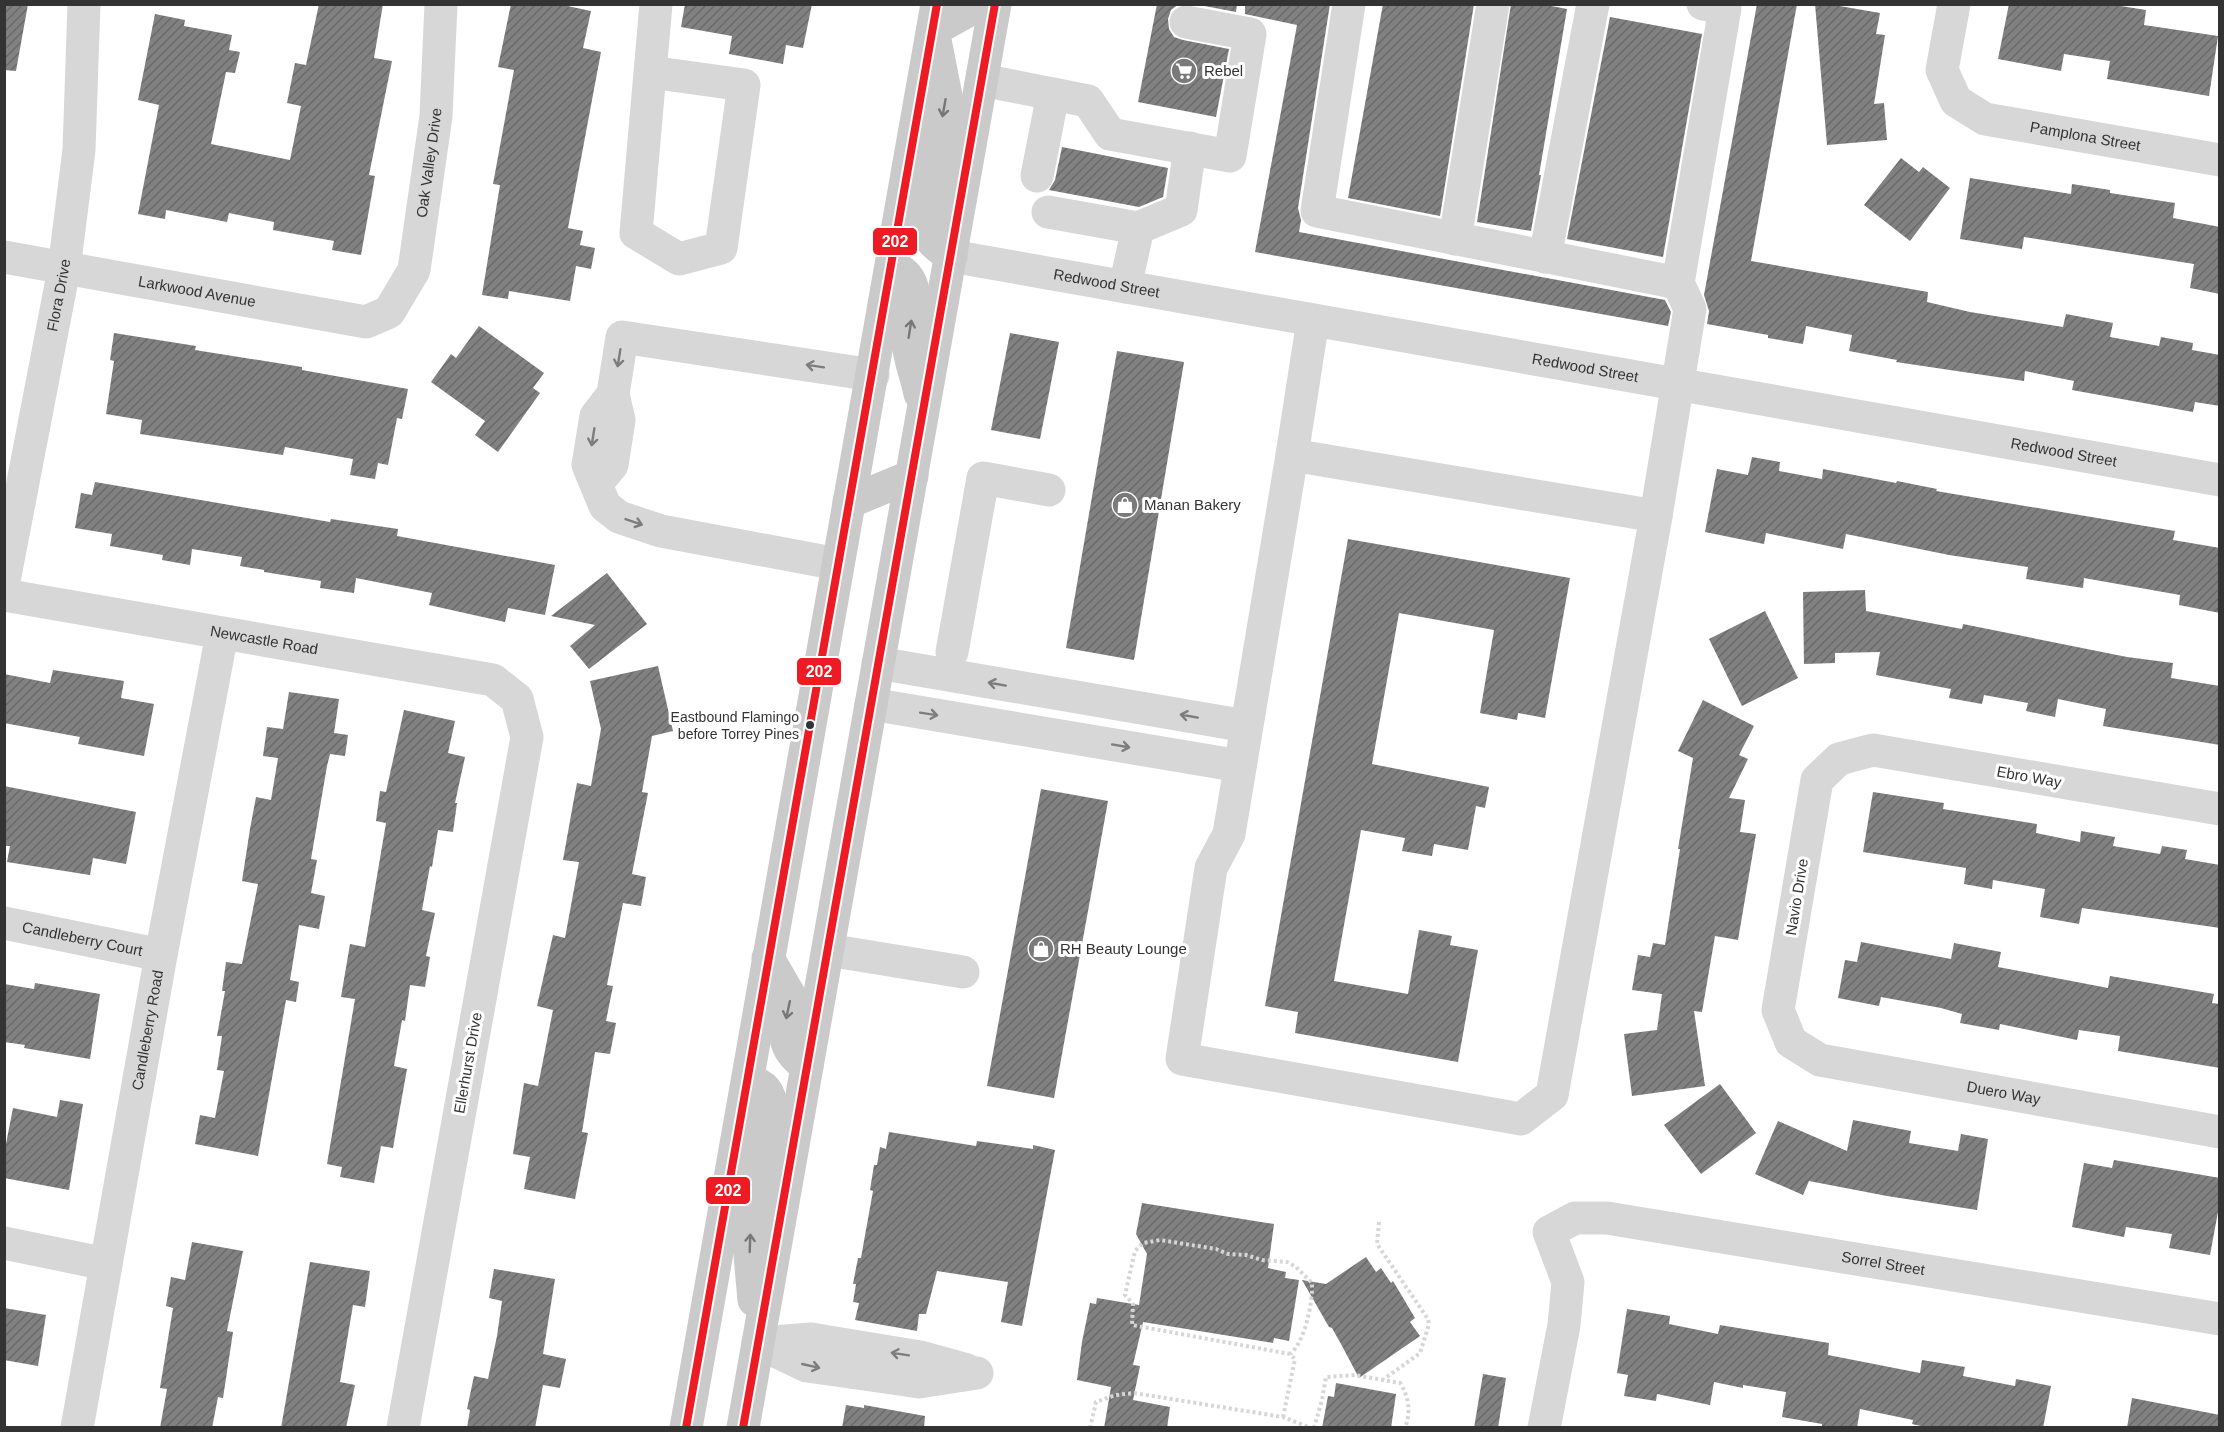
<svg xmlns="http://www.w3.org/2000/svg" width="2224" height="1432" font-family="Arial,sans-serif">
<style>
.building{fill:url(#building-hatch)}
.lines{fill:none;stroke-linecap:round;stroke-linejoin:round}
.path{stroke:#d6d6d6;stroke-width:4;stroke-dasharray:3 3;stroke-linecap:butt}
.minor{stroke:#d7d7d7;stroke-width:33}
.major{stroke:#cacaca;stroke-width:33}
.bus-1-casing{stroke:#fff;stroke-width:12}
.bus-1{stroke:#ed1c24;stroke-width:8}
.oneway{stroke:#777}
.oneway2{stroke:#7d7d7d}
.bus-dot{fill:#333;stroke:#fff;stroke-width:2}
.labels{text-anchor:middle;stroke-width:6;stroke-linejoin:round;paint-order:stroke}
.bus-label{font-size:14px;fill:#333;stroke:#fff;text-anchor:end}
.poi-label{font-size:15px;fill:#333;stroke:#fff;text-anchor:start}
.street-label{font-size:15px;fill:#333;stroke:#fff}
.line-badge{stroke:#fff;stroke-width:2}
.badge-label{font-size:16px;text-anchor:middle;font-weight:bold;fill:#fff}
</style>
<defs>
<pattern id="building-hatch" width="6" height="6" patternUnits="userSpaceOnUse" patternTransform="scale(1.5)"><rect width="6" height="6" fill="#818181"/><path d="M-1 1l2-2M0 6l6-6M5 7l2-2" fill="none" stroke="#6a6a6a"/></pattern>
</defs>
<rect width="100%" height="100%" fill="#fff"/>
<g class="building">
<polygon points="4,4 28,4 16,71 4,70"/>
<polygon points="319,4 383,4 374,58 392,61 369,175 375,176 361,255 332,250 334,241 273,230 274,222 229,213 227,222 166,210 165,219 138,214 159,105 138,100 155,14 185,20 184,26 232,35 229,50 240,52 235,73 226,72 211,144 290,160 301,106 287,103 295,63 306,65"/>
<polygon points="511,4 558,4 591,11 583,48 601,52 568,228 583,231 580,245 595,248 591,269 576,266 570,301 509,291 508,299 482,295 500,185 493,184 514,70 498,67"/>
<polygon points="685,4 812,4 803,48 786,45 783,64 729,54 732,36 681,27"/>
<polygon points="1157,4 1179,4 1171,10 1168,19 1169,29 1174,37 1183,40 1229,49 1216,117 1138,102"/>
<polygon points="1194,4 1237,4 1236,12"/>
<polygon points="1245,4 1330,4 1298,208 1301,220 1299,232 1665,300 1671,312 1668,326 1255,252 1297,25 1245,14"/>
<polygon points="1383,4 1474,4 1440,216 1348,198"/>
<polygon points="1511,4 1541,4 1567,9 1539,175 1541,175 1531,231 1477,222"/>
<polygon points="1757,4 1797,4 1751,261 1928,292 1927,302 1970,312 2063,327 2066,314 2113,323 2110,337 2159,346 2161,337 2193,343 2192,350 2220,355 2220,406 2195,402 2193,412 2072,390 2074,381 2025,371 2024,381 1896,362 1897,360 1849,351 1852,335 1806,326 1803,344 1768,338 1768,335 1707,324 1709,311 1704,295"/>
<polygon points="1815,4 1828,4 1880,13 1876,34 1885,35 1874,104 1884,103 1887,140 1827,145"/>
<polygon points="2009,4 2108,4 2146,10 2144,25 2218,36 2209,96 2107,79 2110,61 2064,54 2061,71 1998,59"/>
<polygon points="1610,17 1702,34 1663,257 1567,239"/>
<polygon points="1062,147 1168,168 1163,197 1139,207 1049,190 1055,180"/>
<polygon points="1901,158 1919,172 1923,167 1950,188 1910,241 1864,205"/>
<polygon points="1970,178 2071,194 2072,184 2110,190 2110,193 2175,203 2173,218 2220,227 2220,294 2190,288 2194,264 2024,237 2022,249 1960,239"/>
<polygon points="479,326 544,373 533,388 540,393 498,452 475,435 485,421 431,382 451,354 456,358"/>
<polygon points="114,333 196,346 195,350 302,367 302,370 408,389 402,419 397,418 388,465 378,463 375,479 350,475 353,459 285,447 283,455 140,434 142,420 106,414 114,361 110,360"/>
<polygon points="1010,333 1059,342 1040,439 991,430"/>
<polygon points="1117,351 1184,362 1134,660 1066,648"/>
<polygon points="1752,457 1780,462 1779,471 1822,479 1823,469 1896,483 1897,481 1937,489 1936,491 2175,531 2173,540 2220,548 2220,613 2179,605 2180,595 2084,578 2083,588 2026,579 2028,567 1949,555 1846,534 1843,549 1766,533 1764,544 1705,532 1717,469 1748,475"/>
<polygon points="95,482 330,522 331,519 398,529 397,536 555,565 545,615 508,608 505,622 429,605 432,593 356,578 354,593 320,588 321,581 264,572 264,570 240,566 242,557 192,549 190,565 162,560 163,555 110,546 112,534 75,528 81,493 92,495"/>
<polygon points="1348,539 1570,578 1545,718 1518,713 1517,720 1480,713 1494,630 1399,613 1372,764 1489,787 1485,808 1476,806 1468,850 1434,844 1432,856 1402,851 1405,838 1361,830 1334,981 1408,994 1419,930 1452,936 1450,945 1478,950 1458,1062 1295,1033 1298,1012 1265,1006"/>
<polygon points="607,573 647,624 589,669 570,646 595,625 551,616"/>
<polygon points="1865,590 1866,611 1962,629 1963,624 2127,657 2173,663 2171,678 2220,686 2220,745 2103,726 2106,709 2058,699 2055,717 2026,711 2028,703 1984,695 1982,704 1949,698 1951,689 1876,675 1880,652 1835,653 1835,663 1804,664 1803,592"/>
<polygon points="1765,611 1798,678 1742,706 1709,639"/>
<polygon points="658,666 673,731 652,736 642,792 648,793 632,874 646,877 641,906 623,903 607,985 613,986 606,1021 616,1023 610,1054 595,1052 582,1132 588,1133 575,1199 524,1189 530,1157 513,1154 524,1083 538,1086 553,1010 537,1006 553,935 565,938 579,862 563,860 573,804 577,783 591,786 601,729 590,681"/>
<polygon points="53,670 124,681 121,698 154,704 144,756 78,744 80,737 4,723 4,674 50,683"/>
<polygon points="289,692 339,699 334,733 348,735 345,756 330,754 327,766 311,859 317,860 311,893 325,896 319,929 299,925 290,980 299,982 296,1002 286,1000 258,1156 195,1144 200,1115 215,1118 224,1071 217,1070 222,1036 217,1036 225,991 222,991 226,962 242,964 258,884 242,881 250,829 256,797 271,800 278,758 263,756 267,727 283,729"/>
<polygon points="1703,700 1754,726 1739,755 1748,759 1729,798 1745,800 1740,832 1756,834 1738,940 1715,936 1702,1012 1694,1011 1705,1086 1632,1096 1624,1034 1657,1030 1662,994 1632,990 1638,955 1650,957 1653,943 1665,945 1680,849 1678,849 1693,758 1678,751"/>
<polygon points="404,710 455,721 448,753 465,757 455,803 457,803 453,832 438,830 432,867 430,866 422,910 435,913 426,956 430,957 425,987 410,985 405,1021 402,1020 394,1066 407,1069 400,1108 393,1148 381,1146 374,1183 340,1177 342,1167 327,1164 355,999 341,997 350,944 365,947 386,823 376,821 380,791 386,792"/>
<polygon points="4,786 136,812 126,864 93,858 90,875 7,862 10,846 4,846"/>
<polygon points="1041,789 1108,801 1054,1098 987,1086"/>
<polygon points="1873,792 1944,803 1943,809 2037,824 2036,833 2080,842 2081,831 2115,837 2113,846 2160,854 2162,846 2187,850 2185,859 2220,865 2220,928 2082,908 2079,924 2040,917 2045,889 1993,880 1992,889 1964,884 1966,868 1863,852"/>
<polygon points="1861,942 1951,959 1954,943 2001,952 1998,967 2108,988 2110,976 2214,994 2212,1003 2220,1004 2220,1068 2118,1051 2120,1036 2079,1030 2077,1040 2000,1024 1999,1030 1960,1023 1962,1014 1941,1008 1881,997 1879,1006 1838,998 1845,960 1857,962"/>
<polygon points="35,983 100,994 90,1059 24,1048 25,1045 4,1042 4,984 34,989"/>
<polygon points="1720,1084 1756,1133 1701,1174 1664,1125"/>
<polygon points="60,1100 83,1104 69,1190 4,1178 4,1154 13,1108 57,1117"/>
<polygon points="1853,1120 1911,1131 1909,1143 1958,1151 1961,1134 1988,1139 1977,1210 1887,1196 1809,1181 1803,1195 1755,1174 1778,1121 1847,1151"/>
<polygon points="889,1132 976,1146 977,1141 1033,1149 1033,1145 1055,1150 1022,1326 1001,1322 1008,1282 937,1271 926,1314 919,1314 917,1331 855,1320 859,1303 853,1302 856,1284 853,1284 858,1258 861,1258 864,1241 873,1191 870,1190 874,1165 877,1165 880,1147 886,1149"/>
<polygon points="2114,1160 2220,1178 2220,1201 2210,1255 2169,1248 2172,1234 2126,1227 2124,1237 2072,1227 2084,1163 2112,1168"/>
<polygon points="1142,1203 1274,1224 1268,1268 1286,1272 1285,1278 1299,1280 1289,1341 1274,1338 1273,1343 1143,1322 1133,1365 1140,1366 1133,1400 1170,1407 1167,1428 1104,1428 1111,1387 1077,1380 1082,1342 1090,1303 1096,1304 1097,1298 1139,1305 1147,1254 1136,1234"/>
<polygon points="192,1242 243,1251 227,1331 233,1332 223,1398 218,1397 212,1428 160,1428 167,1389 160,1388 173,1308 166,1306 171,1277 185,1280"/>
<polygon points="1366,1257 1376,1272 1381,1268 1391,1283 1393,1281 1415,1318 1410,1322 1420,1336 1359,1378 1341,1344 1332,1328 1329,1327 1302,1280 1326,1284"/>
<polygon points="310,1262 370,1271 365,1307 353,1305 340,1382 355,1385 346,1428 281,1428"/>
<polygon points="494,1269 555,1279 543,1354 566,1359 560,1388 543,1385 535,1428 467,1428 470,1410 467,1409 474,1376 488,1379 497,1336 502,1301 489,1298"/>
<polygon points="4,1308 46,1315 38,1366 4,1360"/>
<polygon points="1627,1309 1670,1316 1669,1324 1718,1334 1720,1325 1829,1343 1828,1355 1920,1373 1922,1360 1965,1367 1963,1376 2015,1386 2016,1379 2051,1386 2043,1428 1930,1428 1912,1424 1913,1420 1860,1409 1857,1428 1822,1428 1822,1424 1782,1417 1786,1392 1743,1385 1743,1388 1714,1382 1710,1405 1657,1394 1656,1401 1624,1396 1628,1375 1617,1373"/>
<polygon points="1483,1374 1506,1378 1498,1428 1474,1428"/>
<polygon points="1336,1383 1396,1394 1391,1428 1322,1428 1328,1396 1334,1397"/>
<polygon points="2132,1398 2220,1415 2220,1428 2127,1428"/>
<polygon points="846,1405 864,1408 864,1405 925,1416 924,1428 842,1428"/>
</g>
<g class="lines">
<g class="path">
<polyline points="1379,1222 1377,1244 1428,1319 1429,1324 1420,1353 1384,1379"/>
<path d="M1283 1417 1295 1359 1290 1354 1132 1325 1133 1304 1125 1295 1135 1251 1143 1243 1160 1240 1216 1249 1228 1254 1246 1255 1262 1260 1287 1262 1296 1267 1312 1283C1313 1302 1305 1342 1290 1354"/>
<polyline points="1090,1428 1096,1402 1116,1395 1134,1393 1283,1417 1311,1428"/>
<path d="M1314 1428 1322 1400 1326 1377 1355 1375 1400 1383C1409 1397 1411 1412 1405 1428"/>
</g>
<g class="minor">
<polyline points="1349,4 1317,211 1678,283 1725,8 1703,4"/>
<path id="s1" d="M1954 4 1942 70 1956 101 1985 119 2220 160"/>
<polyline points="650,72 744,85 721,248 679,259 636,233 656,4"/>
<polyline points="982,80 1088,101 1110,134 1230,156 1250,34 1186,22"/>
<polyline points="1037,176 1053,94"/>
<polyline points="1048,212 1138,228"/>
<polyline points="1455,239 1493,4"/>
<path id="s2" d="M951 256 2220 480"/>
<path id="s3" d="M4 257 366 322 389 312 414 270 436 116 441 4"/>
<polyline points="1545,257 1593,4"/>
<polyline points="1125,287 1138,228 1181,210 1190,148"/>
<polyline points="1313,320 1292,455 1656,516 1690,309 1678,283"/>
<polyline points="613,394 596,416 588,465 605,506 619,517 661,531 838,564"/>
<polyline points="1292,455 1229,834 1211,868 1182,1059 1521,1119 1552,1095 1656,516"/>
<polyline points="597,483 612,465 619,420 613,394 622,337 873,375"/>
<path id="s4" d="M4 581 64 269 79 150 84 4"/>
<path id="s5" d="M4 595 493 680 517 699 527 737 403 1428"/>
<polyline points="952,652 983,478 1049,490"/>
<polyline points="878,663 1246,726"/>
<polyline points="871,704 1240,766"/>
<path id="s6" d="M2220 809 1873 750 1839 759 1817 780 1778 1010 1791 1042 1820 1060 2220 1132"/>
<path id="s7" d="M4 923 161 955"/>
<polyline points="828,950 963,972"/>
<polyline points="4,1243 106,1264"/>
<polyline points="758,1343 807,1366 885,1377 919,1382 977,1373"/>
<polyline points="761,1343 811,1339 920,1357 967,1370"/>
<path id="s8" d="M77 1428 161 955 222 634"/>
<path id="s9" d="M1544 1428 1564 1325 1568 1282 1549 1232 1575 1218H1607L2220 1319"/>
</g>
<g class="major">
<path d="M951 256C933 244 929 241 925 219L946 96 933 30 964 13 971 4"/>
<path d="M892 266C928 282 907 314 908 342 909 359 917 377 920 394"/>
<polyline points="849,502 912,476"/>
<path d="M768 958 791 998C785 1028 778 1047 807 1066"/>
<path d="M748 1080C767 1088 768 1089 772 1109L749 1244 754 1300"/>
<polyline points="686,1428 937,4"/>
<polyline points="743,1428 995,4"/>
</g>
<g class="bus-1-casing">
<g id="bus-1">
<polyline points="686,1428 937,4"/>
<polyline points="743,1428 995,4"/>
</g>
</g>
<use href="#bus-1" class="bus-1"/>
</g>
<defs><path id="oneway-shaft" d="M-6 0H5M1.5-3L5.5 0L1.5 3" fill="none" stroke-width="1.6" stroke-linecap="round" stroke-linejoin="round" transform="scale(1.5)"/></defs>
<g class="oneway">
<use href="#oneway-shaft" transform="translate(944 108) rotate(100)"/>
<use href="#oneway-shaft" transform="translate(910 329) rotate(-81)"/>
<use href="#oneway-shaft" transform="translate(788 1010) rotate(102)"/>
<use href="#oneway-shaft" transform="translate(750 1243) rotate(-88)"/>
</g>
<g class="oneway2">
<use href="#oneway-shaft" transform="translate(619 358) rotate(99)"/>
<use href="#oneway-shaft" transform="translate(815 366) rotate(-171)"/>
<use href="#oneway-shaft" transform="translate(593 437) rotate(99)"/>
<use href="#oneway-shaft" transform="translate(634 522) rotate(19)"/>
<use href="#oneway-shaft" transform="translate(997 684) rotate(-170)"/>
<use href="#oneway-shaft" transform="translate(929 714) rotate(9)"/>
<use href="#oneway-shaft" transform="translate(1189 716) rotate(-170)"/>
<use href="#oneway-shaft" transform="translate(1121 746) rotate(10)"/>
<use href="#oneway-shaft" transform="translate(900 1354) rotate(-171)"/>
<use href="#oneway-shaft" transform="translate(811 1366) rotate(13)"/>
</g>
<defs>
<g id="supermarket-disc" transform="scale(1.35)"><circle r="9.5" fill="#7a7a7a" stroke="#fff"/><path d="M-6-5.5h2.5l.6 2H6L4.5 2H-2.5L-4.4-4H-6ZM-1.5 3.2a1.3 1.3 0 1 0 .1 0ZM3 3.2a1.3 1.3 0 1 0 .1 0Z" fill="#fff"/></g>
<g id="shop-disc" transform="scale(1.35)"><circle r="9.5" fill="#7a7a7a" stroke="#fff"/><path d="M-5-2.5h2.3a2.7 3.5 0 0 1 5.4 0H5L5.5 6h-11ZM-1.5-2.5h3a1.5 2.3 0 0 0-3 0Z" fill="#fff"/></g>
</defs>
<g fill-rule="evenodd">
<use href="#supermarket-disc" x="1184" y="71"/>
<use href="#shop-disc" x="1125" y="505"/>
<use href="#shop-disc" x="1041" y="949"/>
</g>
<circle class="bus-dot" cx="810" cy="725" r="5"/>
<g class="labels">
<g class="bus-label">
<text x="799" y="722">Eastbound Flamingo<tspan x="799" dy="17">before Torrey Pines</tspan></text>
</g>
<g class="poi-label">
<text x="1204" y="76">Rebel</text>
<text x="1144" y="510">Manan Bakery</text>
<text x="1060" y="954">RH Beauty Lounge</text>
</g>
<g class="street-label">
<text dy="5" stroke="none"><textPath href="#s1" startOffset="237">Pamplona Street</textPath></text>
<text dy="5" stroke="none"><textPath href="#s3" startOffset="550">Oak Valley Drive</textPath></text>
<text dy="5" stroke="none"><textPath href="#s2" startOffset="158">Redwood Street</textPath></text>
<text dy="5" stroke="none"><textPath href="#s3" startOffset="196">Larkwood Avenue</textPath></text>
<text dy="5" stroke="none"><textPath href="#s4" startOffset="291">Flora Drive</textPath></text>
<text dy="5" stroke="none"><textPath href="#s2" startOffset="644">Redwood Street</textPath></text>
<text dy="5" stroke="none"><textPath href="#s2" startOffset="1130">Redwood Street</textPath></text>
<text dy="5" stroke="none"><textPath href="#s5" startOffset="264">Newcastle Road</textPath></text>
<text transform="translate(2029 777) rotate(10)" y="5">Ebro Way</text>
<text transform="translate(1797 897) rotate(-81)" y="5">Navio Drive</text>
<text dy="5" stroke="none"><textPath href="#s7" startOffset="80">Candleberry Court</textPath></text>
<text dy="5" stroke="none"><textPath href="#s8" startOffset="404">Candleberry Road</textPath></text>
<text transform="translate(468 1063) rotate(-80)" y="5">Ellerhurst Drive</text>
<text dy="5" stroke="none"><textPath href="#s6" startOffset="906">Duero Way</textPath></text>
<text dy="5" stroke="none"><textPath href="#s9" startOffset="543">Sorrel Street</textPath></text>
</g>
</g>
<g class="line-badge">
<rect x="872" y="227" width="46" height="29" rx="6" fill="#ed1c24"/>
<rect x="796" y="657" width="46" height="29" rx="6" fill="#ed1c24"/>
<rect x="705" y="1176" width="46" height="29" rx="6" fill="#ed1c24"/>
</g>
<g class="badge-label">
<text x="895" y="247">202</text>
<text x="819" y="677">202</text>
<text x="728" y="1196">202</text>
</g>
<rect width="2224" height="1432" fill="none" stroke="#333333" stroke-width="12"/>
</svg>
